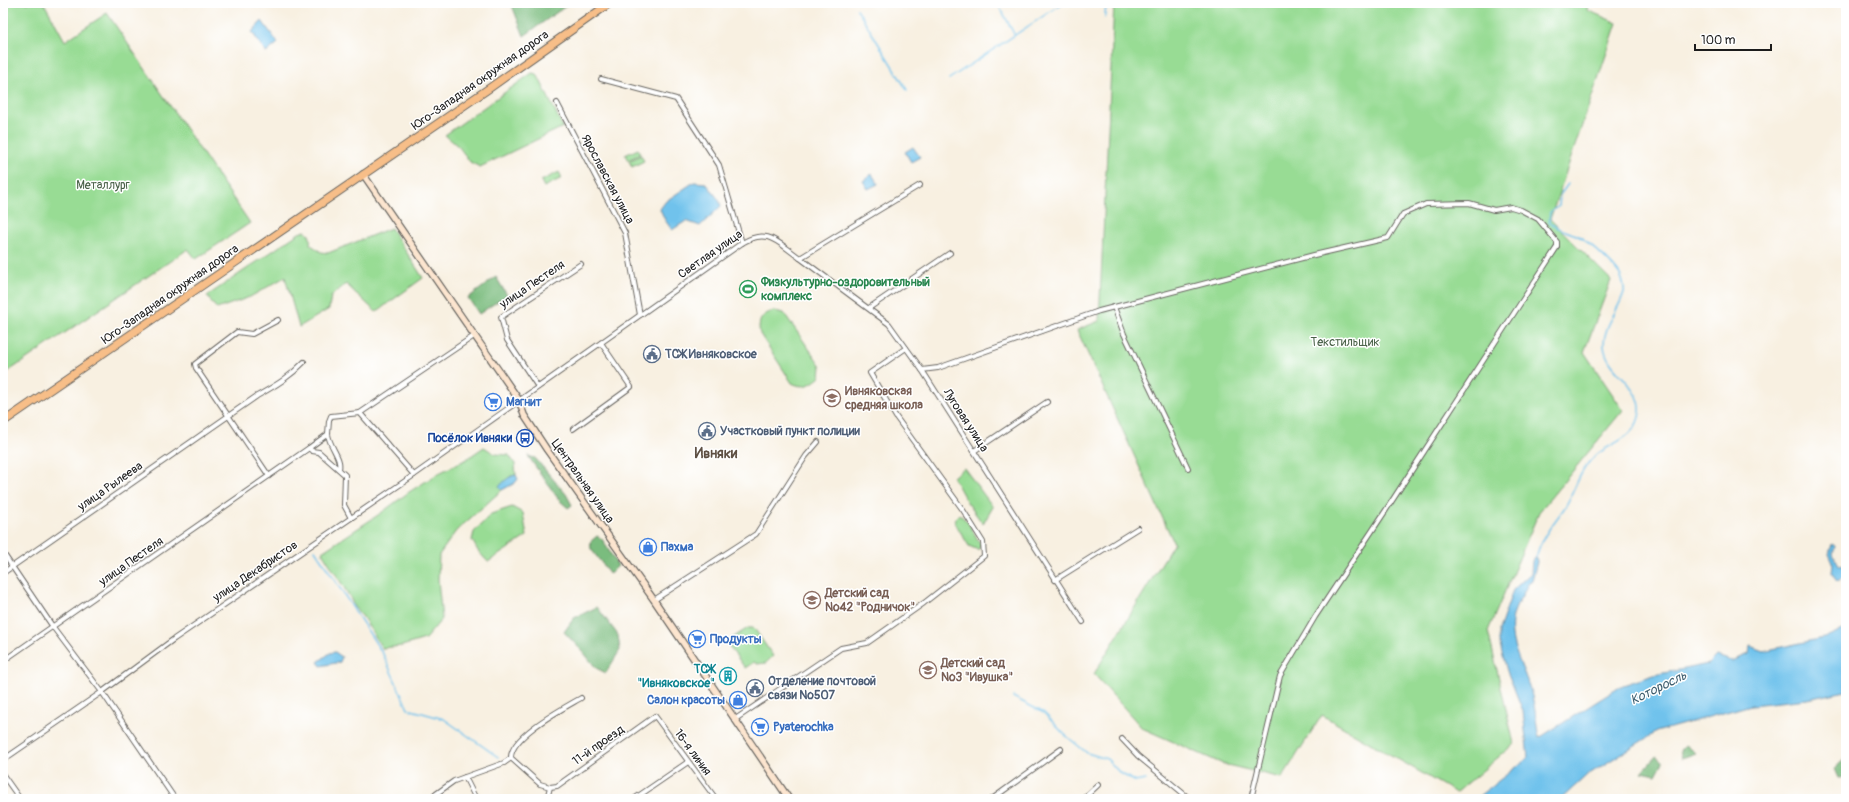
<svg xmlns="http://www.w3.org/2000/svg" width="1849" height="802" font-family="Pangolin,sans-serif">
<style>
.green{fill:#98dc94;stroke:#5a7c58}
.forest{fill:#7abc7e;stroke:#4b6c4d}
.water{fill:#70c2ec;stroke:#466f84}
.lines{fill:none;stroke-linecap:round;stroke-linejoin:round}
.stream{stroke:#70c2ec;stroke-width:1.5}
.street-casing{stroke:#696661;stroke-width:6}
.secondary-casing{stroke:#696661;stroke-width:8}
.highway-casing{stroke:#696661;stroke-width:9}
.street{stroke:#fff;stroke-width:4}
.secondary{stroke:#fce5cf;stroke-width:5.5}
.highway{stroke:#f7be88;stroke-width:7}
.labels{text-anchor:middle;stroke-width:3;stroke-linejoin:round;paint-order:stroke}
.street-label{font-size:12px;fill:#1c1c1c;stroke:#fff}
.park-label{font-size:12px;fill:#475f46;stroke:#fff}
.leisure-label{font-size:12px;font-weight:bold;fill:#27864d;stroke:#fff;text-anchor:start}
.service-label{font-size:12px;font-weight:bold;fill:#4e5e75;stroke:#fff;text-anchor:start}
.education-label{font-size:12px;font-weight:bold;fill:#785e54;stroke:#fff;text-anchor:start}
.shop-label{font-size:12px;font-weight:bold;fill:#366cbe;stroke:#fff;text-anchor:start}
.transit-label{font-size:12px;font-weight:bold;fill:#164399;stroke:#fff;text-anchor:end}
.culture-label{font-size:12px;font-weight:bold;fill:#0d838f;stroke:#fff;text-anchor:end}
.water-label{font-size:13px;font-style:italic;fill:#3e5e6f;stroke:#fff}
.quarter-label{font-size:14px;font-weight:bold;fill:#5e5044;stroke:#fff}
</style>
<rect width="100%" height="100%" fill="#fff"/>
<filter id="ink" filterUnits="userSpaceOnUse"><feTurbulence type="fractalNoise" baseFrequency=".025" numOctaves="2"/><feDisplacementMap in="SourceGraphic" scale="8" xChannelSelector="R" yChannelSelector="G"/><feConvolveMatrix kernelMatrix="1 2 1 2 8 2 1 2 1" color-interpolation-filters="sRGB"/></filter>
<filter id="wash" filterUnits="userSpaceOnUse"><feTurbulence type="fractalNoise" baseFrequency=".012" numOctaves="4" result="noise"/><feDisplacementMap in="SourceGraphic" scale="16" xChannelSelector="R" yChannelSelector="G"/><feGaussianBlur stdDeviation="0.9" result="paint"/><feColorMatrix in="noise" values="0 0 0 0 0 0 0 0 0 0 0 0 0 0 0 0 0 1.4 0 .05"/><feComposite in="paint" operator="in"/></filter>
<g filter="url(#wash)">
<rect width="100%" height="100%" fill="#f8f0e1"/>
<g class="green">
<polygon points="3,3 44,3 65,41 107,13 250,223 196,259 188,249 3,375"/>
<polygon points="1114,3 1588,3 1587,10 1617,23 1550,219 1611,280 1584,352 1623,410 1539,512 1488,631 1514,744 1456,793 1322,715 1282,778 1223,764 1142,728 1094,674 1174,543 1077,330 1099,321"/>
<polygon points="532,73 537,74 563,127 480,167 470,162 459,147 445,135"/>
<polygon points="638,149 640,154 628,160 625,155"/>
<polygon points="641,155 644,161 632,167 629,161"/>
<polygon points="559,172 562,178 544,187 541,181"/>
<path d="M391 228 423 278 376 312 346 284 331 296 329 309 299 327 285 277 250 297 217 309 207 296 299 233 305 231C310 234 311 239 310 244L321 252 328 253Z"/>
<path d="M775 311 784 313 821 366 820 377C810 385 804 389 792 383L760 334C757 321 762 313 775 311Z"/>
<polygon points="484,447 495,454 509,455 515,464 516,475 511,476 499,487 502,490 456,531 439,555 438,580 442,619 425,639 402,646 382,648 363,617 354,607 350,597 322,552 381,513 409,492 439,473 465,460"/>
<polygon points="964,468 993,507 983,524 967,502 953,477"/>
<polygon points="512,507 523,513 527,536 488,562 478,551 472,540 474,532 491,514"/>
<polygon points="959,514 967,521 981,545 978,550 969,546 955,523 956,517"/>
<polygon points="748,628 754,628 773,656 766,663 757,664 754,662 745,668 726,642"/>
</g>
<g class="forest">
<polygon points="511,3 570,3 524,36"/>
<polygon points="496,277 507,295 479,314 468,298"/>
<polygon points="528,456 535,458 566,494 572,505 568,508 559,500"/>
<polygon points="597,536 602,539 618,566 610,574 591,549 590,542"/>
<polygon points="597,607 618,635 620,650 606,673 596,668 584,653 564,632 574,618"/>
<polygon points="1686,745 1696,753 1682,758 1680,750"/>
<polygon points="1656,756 1663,762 1656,775 1642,772"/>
<polygon points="1846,758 1846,777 1838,778 1834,769"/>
</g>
<g class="water">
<polygon points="262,21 278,43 266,53 252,32"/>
<polygon points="913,147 920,157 911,162 905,152"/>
<polygon points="872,174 878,184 868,189 863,181"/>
<polygon points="694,182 706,183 719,200 721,206 700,226 686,221 672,230 665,220 660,209 666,201"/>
<path d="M516 475 518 479 515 483 502 490 499 487C504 481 509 476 516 475Z"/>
<polygon points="1832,544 1835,546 1833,554 1839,565 1846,564 1846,576 1837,582 1832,573 1833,563 1829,554"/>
<path d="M1536 556 1537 562 1532 580C1526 585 1525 591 1521 598 1498 633 1523 661 1532 696 1536 710 1536 725 1539 738L1623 685 1654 675 1708 664 1716 656 1732 661 1749 654 1750 646 1763 651 1824 638 1846 628V691L1807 699 1751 705 1656 732 1586 776 1561 799H1475L1528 758 1523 711 1507 671 1499 642V630L1513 590 1531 573 1532 561Z"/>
<polygon points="335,652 342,657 340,662 321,666 318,662 330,653"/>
</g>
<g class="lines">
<g class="stream">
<polyline points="998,3 1014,34"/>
<polyline points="857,9 907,90"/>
<polyline points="1105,17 1106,3"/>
<polyline points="949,79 1063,3"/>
<polyline points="315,550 383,654 408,709 444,719 498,757"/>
<path d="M1536 557C1542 536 1551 527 1563 510 1575 493 1578 471 1595 456 1612 442 1638 438 1640 411 1642 385 1606 371 1604 346 1603 326 1619 310 1624 292 1625 289 1622 278 1620 275 1615 266 1587 240 1578 236 1568 231 1558 230 1549 222L1550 212 1559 206 1560 195 1568 184"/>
<polyline points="1013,697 1044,713 1064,734 1087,753 1107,759 1119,772 1135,782 1146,780"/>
</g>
</g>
</g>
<g filter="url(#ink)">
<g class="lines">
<g class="street-casing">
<g id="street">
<polyline points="601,79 676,99 719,165 742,243"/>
<polyline points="557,103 625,233 640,315"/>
<polyline points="800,258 889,324 922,370 1083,622"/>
<polyline points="1114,307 1124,334 1188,468"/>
<polyline points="869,308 950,253"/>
<polyline points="922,370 938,368 1099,311 1314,255 1388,238 1403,214 1426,204 1469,203 1494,210 1511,207 1521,210 1538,219 1557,242 1557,247 1386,510 1315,617 1280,676 1251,799"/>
<polyline points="538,387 507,340 501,317 581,264"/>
<polyline points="360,413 474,336"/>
<polyline points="573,429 631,387 601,343"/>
<path d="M328 434C329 446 342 458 339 469"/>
<polyline points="309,448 328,434 329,421 331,416 360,413 414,475"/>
<polyline points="974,451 1047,402"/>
<polyline points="269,476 196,368 195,364 237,332 252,334 278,320"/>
<polyline points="3,553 53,627 102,692 175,799"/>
<path d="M3 573 257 396C275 386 290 377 304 362"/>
<polyline points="1055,580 1138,528"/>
<polyline points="654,600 756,534 806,456 818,442"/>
<polyline points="3,661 309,448 312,451 319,452 345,475 344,505 351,518"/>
<polyline points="734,720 841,648 867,643 924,603 984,556 983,542 963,510 896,417 870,373 906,348"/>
<polyline points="1122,739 1138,756 1190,799"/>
<polyline points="511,758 540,784 550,787 547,799"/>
<path d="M3 760 102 692 174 639 414 475 742 243C768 227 778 243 800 258L920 185"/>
<polyline points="3,775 20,799"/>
<polyline points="550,787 557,786 655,716 716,799"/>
<polyline points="429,799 454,781 465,777"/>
<path d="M476 799 465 777 504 763 511 758C510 736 564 708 581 698"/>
<polyline points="634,799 688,762"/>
<polyline points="992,799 1061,749"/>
<polyline points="1083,799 1098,785"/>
</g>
</g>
<g class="secondary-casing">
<polyline id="secondary" points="363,174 519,400 524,415 547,450 654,600 789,799"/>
</g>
<g class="highway-casing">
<polyline id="highway" points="3,422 491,87 610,3"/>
</g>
<use href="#street" class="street"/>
<use href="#secondary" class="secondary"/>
<use href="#highway" class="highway"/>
</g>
</g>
<defs>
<g id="stadium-ring" transform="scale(0.9)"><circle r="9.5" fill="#fff" stroke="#2e9e5b" stroke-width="1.5"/><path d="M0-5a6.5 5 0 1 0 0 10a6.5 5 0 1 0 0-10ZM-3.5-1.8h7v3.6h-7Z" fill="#2e9e5b"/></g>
<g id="civic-ring" transform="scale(0.9)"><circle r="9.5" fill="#fff" stroke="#5c6f8a" stroke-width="1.5"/><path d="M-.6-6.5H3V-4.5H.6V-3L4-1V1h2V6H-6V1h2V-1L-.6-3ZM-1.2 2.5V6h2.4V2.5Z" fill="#5c6f8a"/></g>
<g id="school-ring" transform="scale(0.9)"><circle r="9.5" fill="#fff" stroke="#8d6e63" stroke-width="1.5"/><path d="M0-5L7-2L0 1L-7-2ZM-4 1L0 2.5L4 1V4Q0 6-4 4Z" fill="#8d6e63"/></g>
<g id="supermarket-ring" transform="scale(0.9)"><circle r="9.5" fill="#fff" stroke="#3f7fe0" stroke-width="1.5"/><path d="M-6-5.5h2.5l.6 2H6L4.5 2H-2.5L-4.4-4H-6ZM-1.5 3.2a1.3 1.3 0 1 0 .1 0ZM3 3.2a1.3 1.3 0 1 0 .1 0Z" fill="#3f7fe0"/></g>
<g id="bus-ring" transform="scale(0.9)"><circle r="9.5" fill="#fff" stroke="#1a4fb4" stroke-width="1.5"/><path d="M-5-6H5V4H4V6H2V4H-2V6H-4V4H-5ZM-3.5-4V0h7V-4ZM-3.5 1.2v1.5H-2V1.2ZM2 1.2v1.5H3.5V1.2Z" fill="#1a4fb4"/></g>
<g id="shop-ring" transform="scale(0.9)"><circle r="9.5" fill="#fff" stroke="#3f7fe0" stroke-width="1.5"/><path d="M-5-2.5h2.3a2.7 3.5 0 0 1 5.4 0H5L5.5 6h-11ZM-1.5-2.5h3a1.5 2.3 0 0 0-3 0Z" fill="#3f7fe0"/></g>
<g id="building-ring" transform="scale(0.9)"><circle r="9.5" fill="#fff" stroke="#0f9aa8" stroke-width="1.5"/><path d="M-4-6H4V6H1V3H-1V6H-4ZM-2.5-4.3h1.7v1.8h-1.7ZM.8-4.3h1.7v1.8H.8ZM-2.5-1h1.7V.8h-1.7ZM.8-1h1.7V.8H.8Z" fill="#0f9aa8"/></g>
</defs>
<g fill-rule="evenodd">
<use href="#stadium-ring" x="748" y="289"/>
<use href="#civic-ring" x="652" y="354"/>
<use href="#school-ring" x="832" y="398"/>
<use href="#supermarket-ring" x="493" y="402"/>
<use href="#civic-ring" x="707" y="431"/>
<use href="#bus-ring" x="525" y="438"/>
<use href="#shop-ring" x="648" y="547"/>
<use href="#school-ring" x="812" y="600"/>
<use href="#supermarket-ring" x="697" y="639"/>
<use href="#school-ring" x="928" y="670"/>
<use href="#building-ring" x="728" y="676"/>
<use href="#civic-ring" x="755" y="688"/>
<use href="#shop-ring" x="738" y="700"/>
<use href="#supermarket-ring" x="760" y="727"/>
</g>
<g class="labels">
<g class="street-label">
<text transform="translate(480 80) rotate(-35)" y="4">Юго-Западная окружная дорога</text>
<text transform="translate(608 179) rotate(62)" y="4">Ярославская улица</text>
<text transform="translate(710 254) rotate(-35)" y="4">Светлая улица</text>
<text transform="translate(532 284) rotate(-34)" y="4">улица Пестеля</text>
<text transform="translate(170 294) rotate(-35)" y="4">Юго-Западная окружная дорога</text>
<text transform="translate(966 420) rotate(57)" y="4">Луговая улица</text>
<text transform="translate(583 481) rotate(55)" y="4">Центральная улица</text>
<text transform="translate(110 486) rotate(-35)" y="4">улица Рылеева</text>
<text transform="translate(131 561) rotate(-35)" y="4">улица Пестеля</text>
<text transform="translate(255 571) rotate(-34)" y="4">улица Декабристов</text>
<text transform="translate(598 745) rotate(-35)" y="4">11-й проезд</text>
<text transform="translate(693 752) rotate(54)" y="4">16-я линия</text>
</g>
<g class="park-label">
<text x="103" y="189">Металлург</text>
<text x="1345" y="346">Текстильщик</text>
</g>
<g class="leisure-label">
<text x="761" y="286">Физкультурно-оздоровительный<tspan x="761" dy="14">комплекс</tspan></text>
</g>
<g class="service-label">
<text x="665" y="358">ТСЖ Ивняковское</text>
<text x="720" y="435">Участковый пункт полиции</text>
<text x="768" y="685">Отделение почтовой<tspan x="768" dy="14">связи №507</tspan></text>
</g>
<g class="education-label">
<text x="845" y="395">Ивняковская<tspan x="845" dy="14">средняя школа</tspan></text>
<text x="825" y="597">Детский сад<tspan x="825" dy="14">№42 "Родничок"</tspan></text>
<text x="941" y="667">Детский сад<tspan x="941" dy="14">№3 "Ивушка"</tspan></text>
</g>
<g class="shop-label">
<text x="506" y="406">Магнит</text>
<text x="661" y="551">Пахма</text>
<text x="710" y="643">Продукты</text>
<text x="725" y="704" text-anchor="end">Салон красоты</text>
<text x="773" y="731">Pyaterochka</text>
</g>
<g class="transit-label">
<text x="512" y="442">Посёлок Ивняки</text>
</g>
<g class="culture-label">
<text x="715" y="673">ТСЖ<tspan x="715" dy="14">"Ивняковское"</tspan></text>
</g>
<g class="water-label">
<text transform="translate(1658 687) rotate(-26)" y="5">Которосль</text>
</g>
<g class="quarter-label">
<text x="716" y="458">Ивняки</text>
</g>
</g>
<rect width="1849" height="802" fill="none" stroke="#fff" stroke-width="16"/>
<path d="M1695 44v6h76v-6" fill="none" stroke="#1c1c1c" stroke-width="2"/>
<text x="1701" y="44" font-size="12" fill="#1c1c1c" stroke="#ffffff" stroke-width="3" paint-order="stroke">100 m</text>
</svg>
